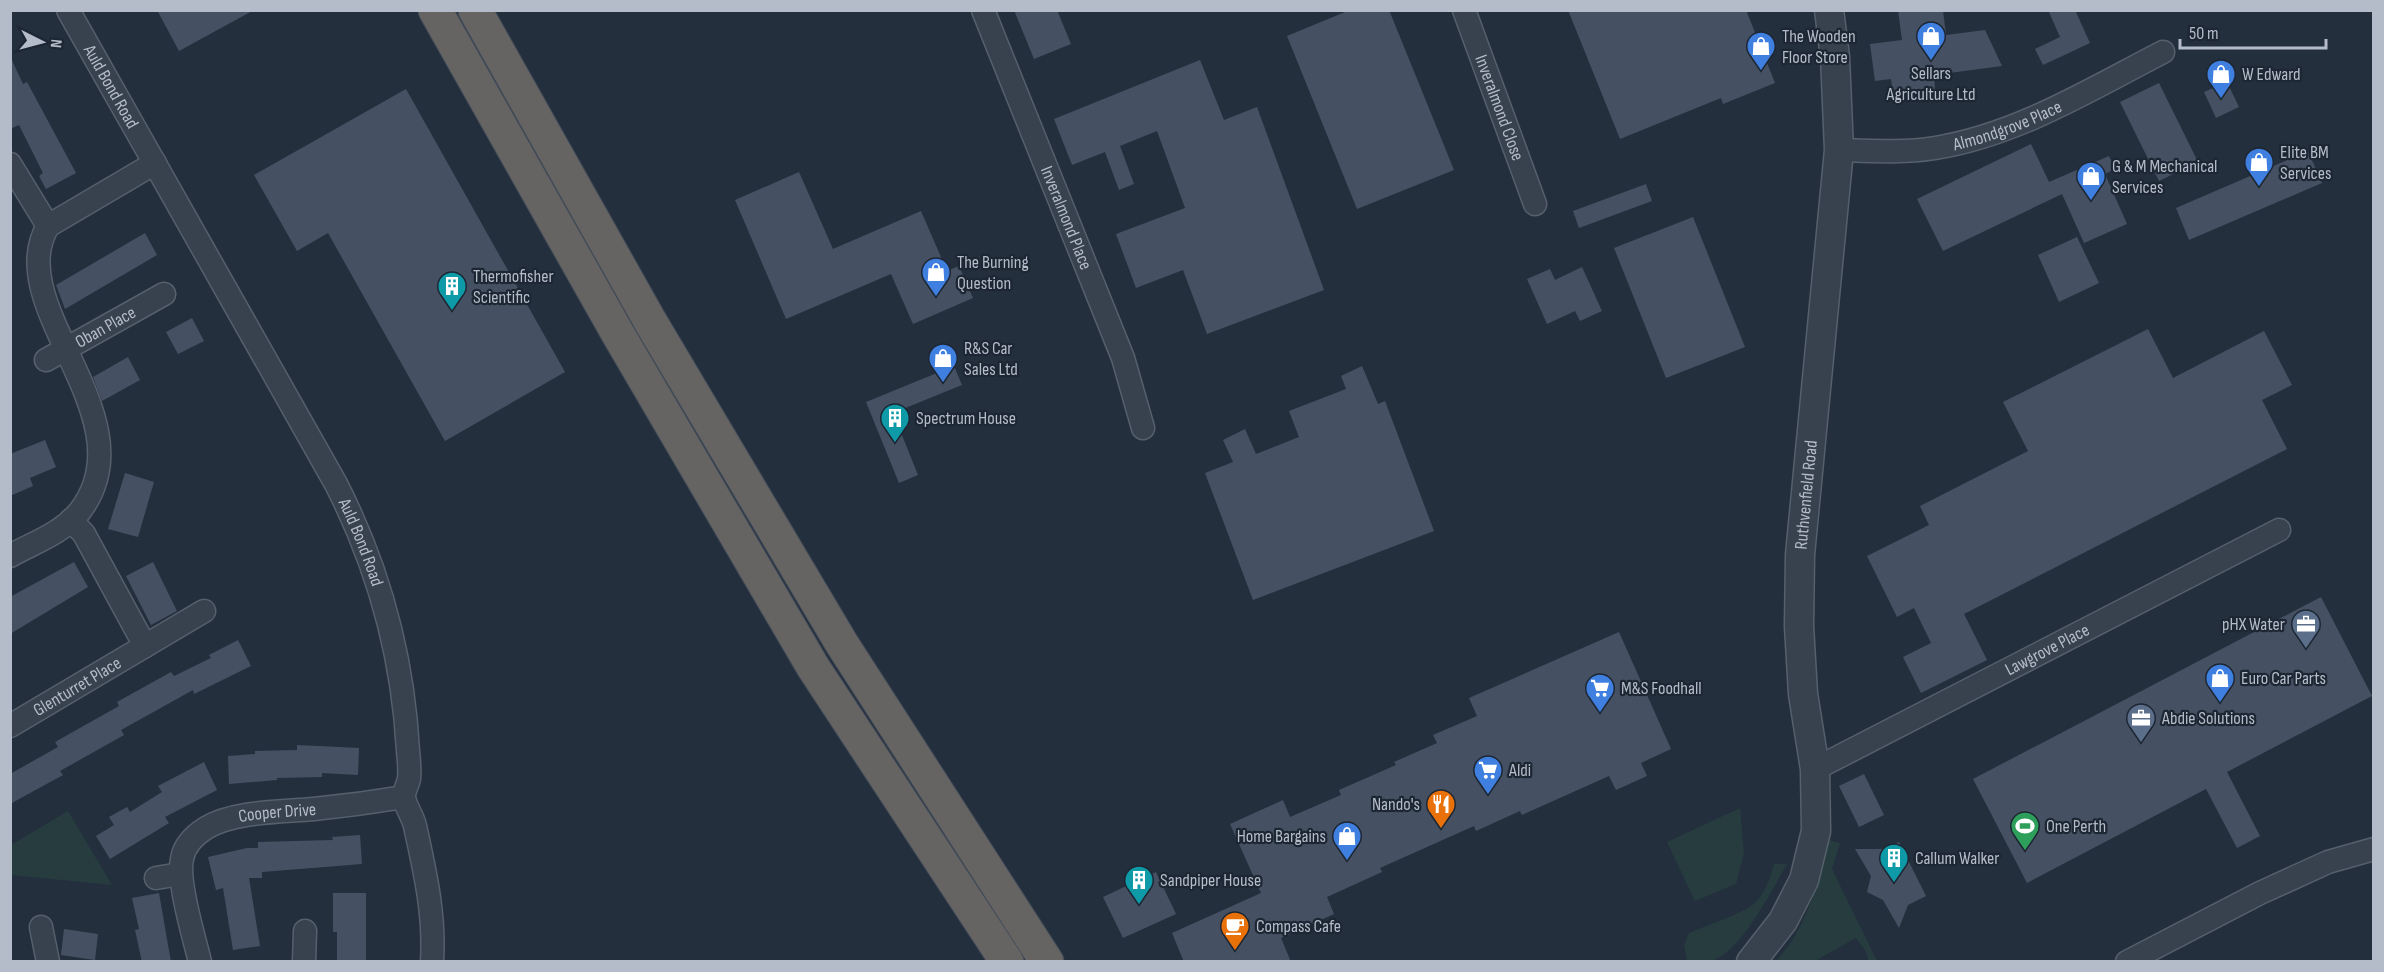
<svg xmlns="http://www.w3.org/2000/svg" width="2384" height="972" font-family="'Sofia Sans Condensed',sans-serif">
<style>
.green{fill:#263c3f}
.building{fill:#455162}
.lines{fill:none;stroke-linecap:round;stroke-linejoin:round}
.minor-casing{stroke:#565f6c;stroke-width:25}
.tertiary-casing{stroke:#565f6c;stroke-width:31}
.trunk-casing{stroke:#434c59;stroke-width:35}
.minor{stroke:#38414e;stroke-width:22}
.tertiary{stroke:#38414e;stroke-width:28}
.trunk{stroke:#656462;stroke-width:33}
.labels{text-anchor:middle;stroke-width:4.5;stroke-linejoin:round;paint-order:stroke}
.poi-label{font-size:18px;fill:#b4bcc9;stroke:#1d2633;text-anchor:start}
.street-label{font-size:18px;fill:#b4bcc9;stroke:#1d2633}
</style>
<rect width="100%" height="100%" fill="#242f3e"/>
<g class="green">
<polygon points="1740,808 1744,853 1736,884 1695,901 1667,842"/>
<polygon points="68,811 112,885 11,875 11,845"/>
<path d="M1828 840 1840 843 1832 869 1877 961H1869L1865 950 1856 938 1815 961 1775 962C1807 929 1818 883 1828 840Z"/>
<path d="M1774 864H1787C1772 890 1743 948 1714 960 1707 963 1694 962 1687 960L1684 946 1689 933C1705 926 1738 915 1751 906 1764 897 1770 879 1774 864Z"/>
</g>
<g class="building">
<polygon points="157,10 254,10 179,51"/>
<polygon points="1014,10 1057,10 1071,44 1034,59"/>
<polygon points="1350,10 1389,10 1454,170 1357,209 1287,36"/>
<polygon points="1568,10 1746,10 1775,83 1723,104 1721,98 1620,139"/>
<polygon points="1898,10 1943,10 1946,35 1985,30 2002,66 1934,75 1935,89 1893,94 1891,79 1875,81 1870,44 1902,40"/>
<polygon points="2048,10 2075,10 2090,43 2043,65 2035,49 2060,37"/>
<polygon points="10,56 23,84 27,82 76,173 46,189 39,176 43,173 19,125 10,129"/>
<polygon points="1200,60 1224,120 1257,107 1324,290 1207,334 1183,270 1136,288 1116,234 1185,208 1157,131 1120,146 1134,184 1119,190 1105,152 1072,165 1054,119"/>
<polygon points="2227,82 2239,107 2216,118 2204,92"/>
<polygon points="2159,83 2198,162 2159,181 2120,102"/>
<polygon points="406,89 565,372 445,441 328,233 297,251 254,175"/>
<polygon points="2031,144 2049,182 2109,156 2115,169 2105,174 2127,224 2084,243 2062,194 1943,251 1917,199"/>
<polygon points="2308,151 2322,183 2189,240 2176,208"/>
<polygon points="799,172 833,249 921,211 947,271 959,266 973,298 913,324 891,274 786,319 735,200"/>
<polygon points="1646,184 1652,201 1579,228 1573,211"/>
<polygon points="1693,217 1745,347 1666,378 1614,248"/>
<polygon points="145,233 157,255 65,309 56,285"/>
<polygon points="2077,237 2099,283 2059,302 2038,255"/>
<polygon points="1582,267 1602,311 1580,321 1575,311 1547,324 1527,279 1550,269 1555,280"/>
<polygon points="192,318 204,341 178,354 166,332"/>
<polygon points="2148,329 2173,378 2264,331 2292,385 2262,400 2287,449 1964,614 1987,660 1921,693 1903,657 1931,643 1914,608 1897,617 1867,556 1929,525 1920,506 2028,451 2003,402"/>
<polygon points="128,357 140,380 102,401 93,377"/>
<polygon points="954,366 962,385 893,413 918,475 899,483 866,402"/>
<polygon points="1362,366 1378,404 1385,401 1434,531 1253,600 1205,473 1233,462 1223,440 1245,429 1256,454 1299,437 1289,411 1346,389 1341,376"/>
<polygon points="45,440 56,467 30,478 33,486 10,496 10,454"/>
<polygon points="125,473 154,482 138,537 108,529"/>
<polygon points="74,562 88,587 10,634 10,597"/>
<polygon points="153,562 177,611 151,625 126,576"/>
<polygon points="2321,597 2372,696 2227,772 2260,836 2237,848 2206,789 2027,883 1973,779"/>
<polygon points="1619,632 1671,749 1641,763 1647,776 1616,790 1609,776 1522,815 1520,811 1476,831 1474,826 1380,868 1382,872 1327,897 1334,914 1281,938 1291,962 1184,962 1172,933 1261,893 1230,824 1283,800 1290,817 1341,795 1339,790 1396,765 1394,762 1437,743 1433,735 1477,716 1469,698"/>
<polygon points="238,640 251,666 194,694 193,690 121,730 124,735 60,771 63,775 10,804 10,774 58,747 55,742 119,706 117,702 171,672 174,676 211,658 209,655"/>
<polygon points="297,745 359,748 358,775 322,773 322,777 277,778 277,780 229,784 228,756 255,754 255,751 297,750"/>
<polygon points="204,762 217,790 165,817 169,823 110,859 96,836 114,825 109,817 127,807 130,812 162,792 158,786"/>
<polygon points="1864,774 1884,815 1859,827 1839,786"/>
<polygon points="360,835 362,864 262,872 262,878 249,878 260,946 233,950 223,888 216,890 208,857 247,848 258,848 258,842 333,840 332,837"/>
<polygon points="1899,842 1926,896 1908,905 1899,928 1883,900 1867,892 1871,876 1855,849 1882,849"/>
<polygon points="1156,872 1176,914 1123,938 1103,897"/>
<polygon points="159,893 171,962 142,962 135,930 139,929 132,898"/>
<polygon points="333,893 366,893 366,962 337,962 337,932 333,932"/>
<polygon points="64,929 98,934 95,960 61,955"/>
</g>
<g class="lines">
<g class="minor-casing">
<g id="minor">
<path id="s1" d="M68 10 336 484C379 568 403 657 408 751 409 760 410 770 409 779 408 784 404 791 404 796 404 805 413 816 415 826 425 872 435 914 432 962"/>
<path id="s2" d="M983 10 1123 358 1143 428"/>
<path id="s3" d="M1464 10 1535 204"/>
<path id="s4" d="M1839 150C1870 151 1905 153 1935 148 2017 135 2091 89 2163 52"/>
<polyline points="10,164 48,226"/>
<path id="s5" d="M46 360 164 294"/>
<polyline points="71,520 84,534 145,646"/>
<path d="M10 556C33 543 63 533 80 511 151 418 0 306 48 226L155 163"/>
<path id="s6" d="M10 726 204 611"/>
<path id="s7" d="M1815 769 2279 530"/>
<polyline points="156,878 180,874"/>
<polyline points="41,927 48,962"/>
<path id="s8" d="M200 962C194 937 177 881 182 859 184 846 195 835 206 828 234 811 282 812 314 809 344 806 374 802 404 797"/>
<polyline points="304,962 305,931"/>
<polyline points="2127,962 2260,893 2328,862 2374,849"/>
</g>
</g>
<g class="tertiary-casing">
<g id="tertiary">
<path id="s9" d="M1751 962 1783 921 1804 880 1816 831 1815 769 1803 694 1799 626 1800 555 1839 150 1835 57 1829 10"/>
</g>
</g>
<g class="trunk-casing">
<g id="trunk">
<polyline points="435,10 618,334 813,667 1007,962"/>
<polyline points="475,10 650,321 842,644 1047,962"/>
</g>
</g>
<use href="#minor" class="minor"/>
<use href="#tertiary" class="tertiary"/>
<use href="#trunk" class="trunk"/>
</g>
<defs>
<g id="shop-pin" transform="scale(1.5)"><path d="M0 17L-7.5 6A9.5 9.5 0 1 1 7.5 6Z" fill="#3f7fe0" stroke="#1d2633"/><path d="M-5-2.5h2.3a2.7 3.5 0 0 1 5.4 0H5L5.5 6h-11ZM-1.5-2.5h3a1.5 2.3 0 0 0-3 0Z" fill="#fff"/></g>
<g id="building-pin" transform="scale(1.5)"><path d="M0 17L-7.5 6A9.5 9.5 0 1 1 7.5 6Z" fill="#0f9aa8" stroke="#1d2633"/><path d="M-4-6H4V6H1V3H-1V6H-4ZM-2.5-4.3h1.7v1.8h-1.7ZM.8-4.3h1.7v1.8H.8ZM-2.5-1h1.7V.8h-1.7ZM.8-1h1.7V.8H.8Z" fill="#fff"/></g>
<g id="office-pin" transform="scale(1.5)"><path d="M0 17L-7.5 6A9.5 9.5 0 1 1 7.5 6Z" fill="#5c6f8a" stroke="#1d2633"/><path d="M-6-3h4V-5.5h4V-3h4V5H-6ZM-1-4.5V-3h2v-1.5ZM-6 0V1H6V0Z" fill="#fff"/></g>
<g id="supermarket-pin" transform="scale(1.5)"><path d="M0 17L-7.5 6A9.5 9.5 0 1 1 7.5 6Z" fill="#3f7fe0" stroke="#1d2633"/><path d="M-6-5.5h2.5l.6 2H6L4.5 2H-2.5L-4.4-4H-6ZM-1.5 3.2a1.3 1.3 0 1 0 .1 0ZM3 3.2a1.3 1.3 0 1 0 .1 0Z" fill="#fff"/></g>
<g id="restaurant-pin" transform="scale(1.5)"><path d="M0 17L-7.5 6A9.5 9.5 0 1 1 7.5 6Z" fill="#e8710a" stroke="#1d2633"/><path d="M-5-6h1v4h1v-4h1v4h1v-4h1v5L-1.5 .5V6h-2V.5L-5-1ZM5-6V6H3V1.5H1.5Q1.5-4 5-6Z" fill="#fff"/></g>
<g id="stadium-pin" transform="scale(1.5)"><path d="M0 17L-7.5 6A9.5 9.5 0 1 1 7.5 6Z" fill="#2e9e5b" stroke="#1d2633"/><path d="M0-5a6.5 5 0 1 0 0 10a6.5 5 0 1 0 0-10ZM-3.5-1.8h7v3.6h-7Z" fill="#fff"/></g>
<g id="cafe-pin" transform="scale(1.5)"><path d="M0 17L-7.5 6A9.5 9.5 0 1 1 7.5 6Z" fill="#e8710a" stroke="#1d2633"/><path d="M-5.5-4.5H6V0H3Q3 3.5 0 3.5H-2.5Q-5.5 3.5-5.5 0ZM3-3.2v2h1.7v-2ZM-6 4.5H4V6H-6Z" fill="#fff"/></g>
</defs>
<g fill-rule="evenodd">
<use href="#shop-pin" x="1931" y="36"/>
<use href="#shop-pin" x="1761" y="46"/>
<use href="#shop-pin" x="2221" y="74"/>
<use href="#shop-pin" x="2259" y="162"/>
<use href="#shop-pin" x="2091" y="176"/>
<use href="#shop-pin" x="936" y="272"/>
<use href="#building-pin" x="452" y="286"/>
<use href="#shop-pin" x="943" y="358"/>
<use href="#building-pin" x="895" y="418"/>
<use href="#office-pin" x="2306" y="624"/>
<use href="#shop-pin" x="2220" y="678"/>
<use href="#supermarket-pin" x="1600" y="688"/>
<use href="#office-pin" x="2141" y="718"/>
<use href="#supermarket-pin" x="1488" y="770"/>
<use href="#restaurant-pin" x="1441" y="804"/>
<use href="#stadium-pin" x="2025" y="826"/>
<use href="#shop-pin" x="1347" y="836"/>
<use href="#building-pin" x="1894" y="858"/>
<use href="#building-pin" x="1139" y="880"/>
<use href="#cafe-pin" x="1235" y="926"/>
</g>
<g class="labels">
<g class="poi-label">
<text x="1782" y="42">The Wooden<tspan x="1782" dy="21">Floor Store</tspan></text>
<text x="1931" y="79" text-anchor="middle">Sellars<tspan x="1931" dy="21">Agriculture Ltd</tspan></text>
<text x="2242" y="80">W Edward</text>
<text x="2280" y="158">Elite BM<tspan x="2280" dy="21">Services</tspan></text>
<text x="2112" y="172">G &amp; M Mechanical<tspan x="2112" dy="21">Services</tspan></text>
<text x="957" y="268">The Burning<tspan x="957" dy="21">Question</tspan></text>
<text x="473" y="282">Thermofisher<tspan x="473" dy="21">Scientific</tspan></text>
<text x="964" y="354">R&amp;S Car<tspan x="964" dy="21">Sales Ltd</tspan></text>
<text x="916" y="424">Spectrum House</text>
<text x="2285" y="630" text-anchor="end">pHX Water</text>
<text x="2241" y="684">Euro Car Parts</text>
<text x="1621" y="694">M&amp;S Foodhall</text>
<text x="2162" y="724">Abdie Solutions</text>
<text x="1509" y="776">Aldi</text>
<text x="1420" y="810" text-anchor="end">Nando's</text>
<text x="2046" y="832">One Perth</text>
<text x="1326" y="842" text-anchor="end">Home Bargains</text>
<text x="1915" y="864">Callum Walker</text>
<text x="1160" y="886">Sandpiper House</text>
<text x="1256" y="932">Compass Cafe</text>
</g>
<g class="street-label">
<text dy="6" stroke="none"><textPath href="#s1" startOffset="88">Auld Bond Road</textPath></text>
<text dy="6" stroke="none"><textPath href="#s3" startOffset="104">Inveralmond Close</textPath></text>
<text dy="6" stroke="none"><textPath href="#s4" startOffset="172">Almondgrove Place</textPath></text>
<text dy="6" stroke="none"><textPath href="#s2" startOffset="224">Inveralmond Place</textPath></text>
<text dy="6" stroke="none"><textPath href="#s5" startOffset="68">Oban Place</textPath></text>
<text dy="6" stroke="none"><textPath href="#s9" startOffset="486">Ruthvenfield Road</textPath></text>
<text dy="6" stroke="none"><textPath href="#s1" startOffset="608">Auld Bond Road</textPath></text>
<text dy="6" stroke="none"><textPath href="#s7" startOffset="261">Lawgrove Place</textPath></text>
<text dy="6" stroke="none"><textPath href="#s6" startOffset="78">Glenturret Place</textPath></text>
<text dy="6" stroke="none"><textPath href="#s8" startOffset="219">Cooper Drive</textPath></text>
</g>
</g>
<rect width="2384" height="972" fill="none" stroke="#b4bcc9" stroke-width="24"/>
<g transform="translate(42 42) rotate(96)" stroke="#1d2633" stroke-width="4.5" paint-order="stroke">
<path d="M0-4.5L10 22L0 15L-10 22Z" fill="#b4bcc9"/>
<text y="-9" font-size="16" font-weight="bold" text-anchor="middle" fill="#b4bcc9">N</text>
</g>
<path d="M2180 39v9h146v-9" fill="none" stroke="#b4bcc9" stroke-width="3"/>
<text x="2189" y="39" font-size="18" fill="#b4bcc9" stroke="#1d2633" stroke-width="4.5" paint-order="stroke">50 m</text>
</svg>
